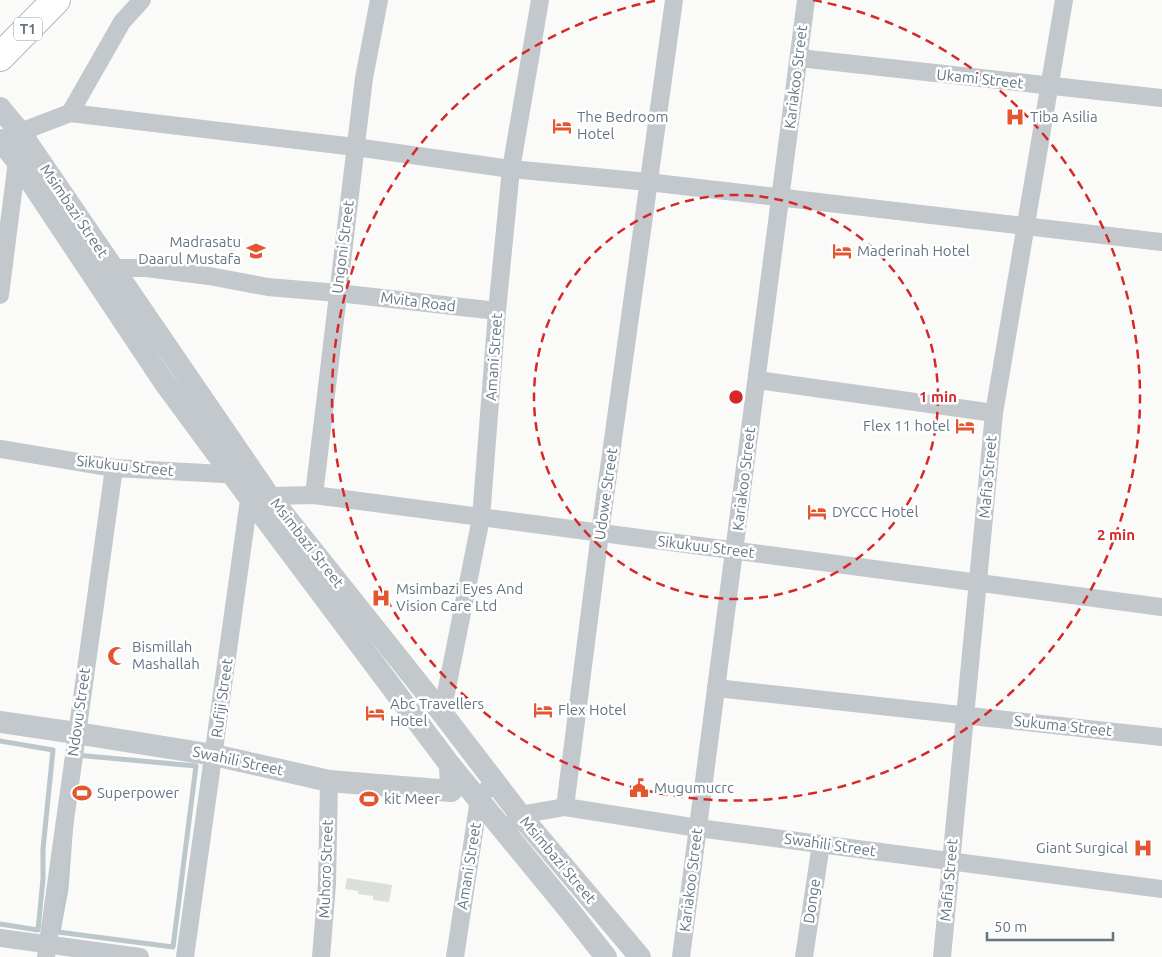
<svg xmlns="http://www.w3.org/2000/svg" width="1162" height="957" font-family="Ubuntu,sans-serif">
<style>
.green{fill:#dadfd7}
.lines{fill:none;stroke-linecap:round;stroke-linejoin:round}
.stream{stroke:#bbc7cb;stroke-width:5}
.trunk-casing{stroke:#b4b9bd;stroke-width:30}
.minor{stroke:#c3c8cc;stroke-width:18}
.tertiary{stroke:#c3c8cc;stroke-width:22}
.trunk{stroke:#fff;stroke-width:28}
.ring{fill:none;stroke:#d62828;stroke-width:2.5;stroke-dasharray:9 6}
.labels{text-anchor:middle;stroke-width:5;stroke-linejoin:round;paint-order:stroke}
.shield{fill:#fff;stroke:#939fa8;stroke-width:1}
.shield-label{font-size:14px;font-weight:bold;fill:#657683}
.street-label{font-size:15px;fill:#657683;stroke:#fff}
.poi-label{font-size:15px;fill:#657683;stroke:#fff;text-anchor:start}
.centre{fill:#d62828;stroke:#fff;stroke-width:2.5}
.ring-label{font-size:15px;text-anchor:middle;font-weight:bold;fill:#d62828;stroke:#fff;stroke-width:5;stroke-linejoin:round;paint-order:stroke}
</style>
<rect width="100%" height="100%" fill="#fafaf8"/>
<polygon class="green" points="347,878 392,885 389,902 373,900 373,896 358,894 358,891 345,889"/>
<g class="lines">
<g class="stream">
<polyline points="0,741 53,750 43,849 43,879 38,930 0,924"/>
<polygon points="76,755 196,766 173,947 58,932 66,889"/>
</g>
<g class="trunk-casing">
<polyline id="trunk" points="0,57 56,0"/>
</g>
<g class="minor">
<polyline points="799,58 1162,98"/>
<polyline points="70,113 122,22 142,0"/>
<polyline points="10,136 70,113 355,147 511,169 648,182 1162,242"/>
<polyline points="103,271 119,268 146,268 209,276 268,287 338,293 497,311"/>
<polyline points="0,295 17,161"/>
<polyline points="757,380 994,413"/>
<polyline points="0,449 114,468 223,474 231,473 239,468"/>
<polyline points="314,495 364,78 379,0"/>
<polyline points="716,688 1162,737"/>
<polyline points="442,713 481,518 497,311 511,169 540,0"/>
<polyline points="565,807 600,533 674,0"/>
<polyline points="512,824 525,814 565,807 698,828 1162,889"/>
<polyline points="0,938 140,957"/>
<polyline points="46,957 114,468"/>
<polyline points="185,957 248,507 250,499 269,496 314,495 1162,607"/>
<polyline points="321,957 327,884 329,781"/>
<polyline points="455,957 478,806 477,799 495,782"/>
<polyline points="681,957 806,0"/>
<polyline points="804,957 821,844"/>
<polyline points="942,957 994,413 1064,0"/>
</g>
<g class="tertiary">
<polyline points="0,108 20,132 269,496 442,713 521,816 640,957"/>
<polyline points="0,140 17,161 164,382 231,473 450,765 569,910 606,957"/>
<polyline points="0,722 76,733 214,755 329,781 451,791 450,765"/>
</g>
<use href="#trunk" class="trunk"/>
</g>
<g class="ring">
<circle cx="736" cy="397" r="202"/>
<path d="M813 0A404 404 0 1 1 659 0"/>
</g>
<defs>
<g id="hospital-bare" transform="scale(1.5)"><path d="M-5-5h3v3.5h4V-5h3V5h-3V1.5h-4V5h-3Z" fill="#e4572e" stroke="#fff" stroke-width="2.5" paint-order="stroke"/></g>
<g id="hotel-bare" transform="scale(1.5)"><path d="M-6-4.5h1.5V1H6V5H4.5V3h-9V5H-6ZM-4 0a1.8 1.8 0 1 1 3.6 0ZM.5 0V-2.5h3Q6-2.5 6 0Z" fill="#e4572e" stroke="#fff" stroke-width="2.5" paint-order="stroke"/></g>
<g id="school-bare" transform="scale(1.5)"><path d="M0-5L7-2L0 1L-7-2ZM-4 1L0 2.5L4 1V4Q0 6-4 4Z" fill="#e4572e" stroke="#fff" stroke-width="2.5" paint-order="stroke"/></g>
<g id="mosque-bare" transform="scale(1.5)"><path d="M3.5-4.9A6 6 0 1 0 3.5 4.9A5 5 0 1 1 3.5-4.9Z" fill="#e4572e" stroke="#fff" stroke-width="2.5" paint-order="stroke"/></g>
<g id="civic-bare" transform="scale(1.5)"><path d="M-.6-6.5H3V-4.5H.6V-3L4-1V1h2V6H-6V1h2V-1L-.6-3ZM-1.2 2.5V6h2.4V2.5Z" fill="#e4572e" stroke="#fff" stroke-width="2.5" paint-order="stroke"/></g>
<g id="stadium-bare" transform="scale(1.5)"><path d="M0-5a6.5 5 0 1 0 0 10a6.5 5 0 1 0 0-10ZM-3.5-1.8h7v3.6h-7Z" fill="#e4572e" stroke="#fff" stroke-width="2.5" paint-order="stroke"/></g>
</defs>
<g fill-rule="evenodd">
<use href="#hospital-bare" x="1015" y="117"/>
<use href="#hotel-bare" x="562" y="126"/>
<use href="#school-bare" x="256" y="251"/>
<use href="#hotel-bare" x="842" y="251"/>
<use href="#hotel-bare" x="965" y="426"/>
<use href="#hotel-bare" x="817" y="512"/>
<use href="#hospital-bare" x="381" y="598"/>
<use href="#mosque-bare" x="117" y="656"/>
<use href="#hotel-bare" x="543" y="710"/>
<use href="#hotel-bare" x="375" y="713"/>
<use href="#civic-bare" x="639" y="788"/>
<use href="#stadium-bare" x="82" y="793"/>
<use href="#stadium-bare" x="369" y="799"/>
<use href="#hospital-bare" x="1143" y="848"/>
</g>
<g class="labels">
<rect class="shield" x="14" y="17.5" width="28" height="23" rx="4"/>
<g class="shield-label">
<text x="28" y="34">T1</text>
</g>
<g class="street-label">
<text transform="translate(796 77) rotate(-83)" y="5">Kariakoo Street</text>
<text transform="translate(980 79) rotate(6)" y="5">Ukami Street</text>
<text transform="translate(74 211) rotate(56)" y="5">Msimbazi Street</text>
<text transform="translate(343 247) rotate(-83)" y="5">Ungoni Street</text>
<text transform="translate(418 302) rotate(7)" y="5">Mvita Road</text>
<text transform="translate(494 357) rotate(-86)" y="5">Amani Street</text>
<text transform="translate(125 466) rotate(6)" y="5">Sikukuu Street</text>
<text transform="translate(988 477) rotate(-85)" y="5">Mafia Street</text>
<text transform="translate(744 479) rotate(-83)" y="5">Kariakoo Street</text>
<text transform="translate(606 494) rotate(-82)" y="5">Udowe Street</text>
<text transform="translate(307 543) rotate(52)" y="5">Msimbazi Street</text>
<text transform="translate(706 547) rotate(7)" y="5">Sikukuu Street</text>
<text transform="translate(222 698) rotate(-82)" y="5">Rufiji Street</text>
<text transform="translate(79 712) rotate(-82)" y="5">Ndovu Street</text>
<text transform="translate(1063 726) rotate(6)" y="5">Sukuma Street</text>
<text transform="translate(238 761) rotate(12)" y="5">Swahili Street</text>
<text transform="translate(830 845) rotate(8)" y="5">Swahili Street</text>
<text transform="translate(558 860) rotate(50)" y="5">Msimbazi Street</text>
<text transform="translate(469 866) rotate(-81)" y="5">Amani Street</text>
<text transform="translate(326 869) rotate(-88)" y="5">Muhoro Street</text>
<text transform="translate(691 880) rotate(-83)" y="5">Kariakoo Street</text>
<text transform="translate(949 880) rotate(-85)" y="5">Mafia Street</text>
<text transform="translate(812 901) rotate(-82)" y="5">Donge</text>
</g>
<g class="poi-label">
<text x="577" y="122">The Bedroom<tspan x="577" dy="17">Hotel</tspan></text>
<text x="1030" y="122">Tiba Asilia</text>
<text x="241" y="247" text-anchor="end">Madrasatu<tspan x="241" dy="17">Daarul Mustafa</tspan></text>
<text x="857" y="256">Maderinah Hotel</text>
<text x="950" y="431" text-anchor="end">Flex 11 hotel</text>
<text x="832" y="517">DYCCC Hotel</text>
<text x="396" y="594">Msimbazi Eyes And<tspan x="396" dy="17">Vision Care Ltd</tspan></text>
<text x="132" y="652">Bismillah<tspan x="132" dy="17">Mashallah</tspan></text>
<text x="390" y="709">Abc Travellers<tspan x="390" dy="17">Hotel</tspan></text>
<text x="558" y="715">Flex Hotel</text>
<text x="654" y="793">Mugumucrc</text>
<text x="97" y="798">Superpower</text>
<text x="384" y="804">kit Meer</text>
<text x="1128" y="853" text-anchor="end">Giant Surgical</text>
</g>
</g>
<circle cx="736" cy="397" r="8" class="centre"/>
<g class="ring-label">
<text x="938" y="402">1 min</text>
<text x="1116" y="540">2 min</text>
</g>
<path d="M987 932v8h126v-8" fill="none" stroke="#657683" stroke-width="2.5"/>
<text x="994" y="932" font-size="15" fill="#657683" stroke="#ffffff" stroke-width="4" paint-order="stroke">50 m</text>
</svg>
